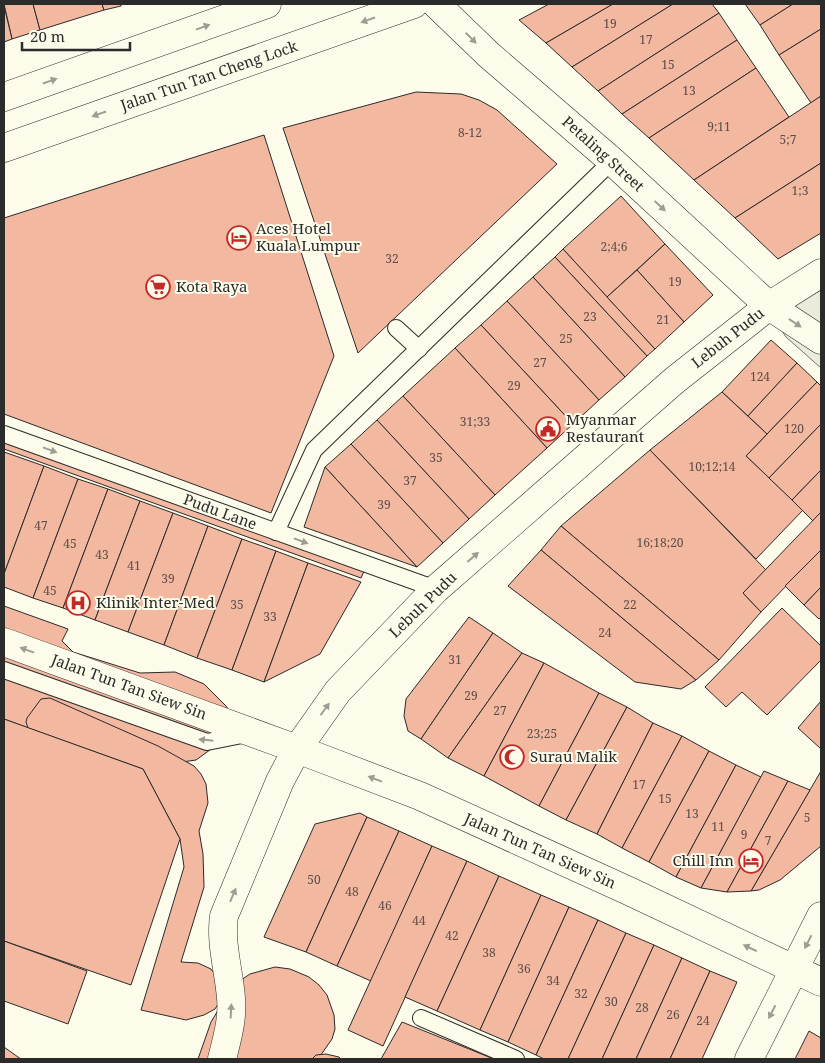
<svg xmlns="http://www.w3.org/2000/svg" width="825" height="1063" font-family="'Noto Serif',serif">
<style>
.parking{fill:#eceadb;stroke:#74746e}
.building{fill:#f2b8a0;stroke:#2b2b2b}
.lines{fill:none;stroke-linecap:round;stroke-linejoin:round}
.service-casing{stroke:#2b2b2b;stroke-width:18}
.minor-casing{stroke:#2b2b2b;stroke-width:29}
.tertiary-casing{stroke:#2b2b2b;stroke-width:29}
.secondary-casing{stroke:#2b2b2b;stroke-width:29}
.service{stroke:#fdfbea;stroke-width:16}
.minor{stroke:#fdfbea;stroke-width:28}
.tertiary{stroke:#fdfbea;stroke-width:28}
.secondary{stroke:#fdfbea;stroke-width:28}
.oneway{fill:#9e9d94}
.labels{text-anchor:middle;stroke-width:4;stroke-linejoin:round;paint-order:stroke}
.number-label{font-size:12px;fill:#5d4e48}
.street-label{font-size:15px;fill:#2b2b2b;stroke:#fdfbea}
.poi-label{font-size:15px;fill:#2b2b2b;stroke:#fdfbea;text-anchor:start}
</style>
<rect width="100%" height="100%" fill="#fdfbea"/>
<polygon class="parking" points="821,290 821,368 786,337 782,331 788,307"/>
<g class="building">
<polygon points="4,4 33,4 40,30 12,39"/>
<polygon points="33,4 102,4 104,10 40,30"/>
<polygon points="102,4 121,4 121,6 104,10"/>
<polygon points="549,4 613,4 546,43 519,20"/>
<polygon points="613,4 673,4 572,67 546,43"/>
<polygon points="673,4 712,4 719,13 598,91 572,67"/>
<polygon points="745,4 793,4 760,25"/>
<polygon points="793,4 821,4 821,29 779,55 760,25"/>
<polygon points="4,6 12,39 4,42"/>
<polygon points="719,13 737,40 622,114 598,91"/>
<polygon points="821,29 821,96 811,103 779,55"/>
<polygon points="737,40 756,68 649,138 622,114"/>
<polygon points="756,68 789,117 694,180 649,138"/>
<polygon points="416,92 461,94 479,100 497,110 557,164 358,353 283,128"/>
<polygon points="821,96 821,163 735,218 694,180"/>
<polygon points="264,135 334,356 271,513 4,414 4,218"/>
<polygon points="821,163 821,233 778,259 735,218"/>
<polygon points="621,196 665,244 607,297 563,249"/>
<polygon points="665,244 713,295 684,322 637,270"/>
<polygon points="563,249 655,349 647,356 555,257"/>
<polygon points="555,257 647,356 625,377 533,277"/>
<polygon points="637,270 684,322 655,349 607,297"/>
<polygon points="533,277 625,377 599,400 507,301"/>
<polygon points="507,301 599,400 573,424 481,325"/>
<polygon points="481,325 573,424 547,448 455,348"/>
<polygon points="771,340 797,363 748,416 722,392"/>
<polygon points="455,348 547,448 495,495 403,396"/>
<polygon points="797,363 817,382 767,434 748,416"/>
<polygon points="817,382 821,386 821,424 769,478 746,456"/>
<polygon points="722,392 767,434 746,456 803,510 756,559 650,450"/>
<polygon points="403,396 495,495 469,519 377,420"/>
<polygon points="377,420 469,519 443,543 351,444"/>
<polygon points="821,424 821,470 792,500 769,478"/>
<polygon points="4,438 365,569 361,578 4,449"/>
<polygon points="351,444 443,543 417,567 325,467"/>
<polygon points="650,450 766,570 743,593 761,612 719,660 561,526"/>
<polygon points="4,452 44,466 4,574"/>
<polygon points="44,466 78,479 33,598 4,587 4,574"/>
<polygon points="325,467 417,567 304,527"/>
<polygon points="821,470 821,512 813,521 792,500"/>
<polygon points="78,479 108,489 63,608 33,598"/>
<polygon points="108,489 140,501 95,620 63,608"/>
<polygon points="140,501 173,513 128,632 95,620"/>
<polygon points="821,512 821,550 761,612 743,593"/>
<polygon points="173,513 208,526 164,645 128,632"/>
<polygon points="208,526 242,539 197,658 164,645"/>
<polygon points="561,526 719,660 696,680 541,550"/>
<polygon points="242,539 276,551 232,670 197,658"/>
<polygon points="541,550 696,680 681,689 635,682 508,586"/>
<polygon points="821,550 821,587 804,605 785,586"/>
<polygon points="276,551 308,563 264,682 232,670"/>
<polygon points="308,563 361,582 320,654 264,682"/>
<polygon points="821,587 821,617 819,619 804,605"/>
<polygon points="4,606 68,629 62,641 73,652 140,673 175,672 204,684 227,707 229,719 214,747 196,760 161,765 138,757 119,746 104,735 95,723 67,708 46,703 36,731 4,719"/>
<polygon points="782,608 821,646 821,660 767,715 742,692 726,707 705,687"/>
<polygon points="469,617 493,633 421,739 408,731 404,716 406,699"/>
<polygon points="493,633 522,653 448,758 421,739"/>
<polygon points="522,653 544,663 484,776 448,758"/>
<polygon points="544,663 599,693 539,806 484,776"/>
<polygon points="599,693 627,707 566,820 539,806"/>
<polygon points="50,698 158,746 194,766 201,774 206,784 208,803 199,831 203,854 204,887 181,962 198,963 211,969 222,984 220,1001 215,1009 204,1015 186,1020 141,1010 184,867 180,839 143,769 28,728 26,722 27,718 41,699"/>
<polygon points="821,701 821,749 798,728"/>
<polygon points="627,707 653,723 597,834 566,820"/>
<polygon points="4,719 143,769 180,839 131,985 4,941"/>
<polygon points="653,723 682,736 622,848 597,834"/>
<polygon points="682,736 709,751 649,862 622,848"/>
<polygon points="709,751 736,765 676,877 649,862"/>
<polygon points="736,765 761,777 701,888 676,877"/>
<polygon points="764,771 788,781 727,892 701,888"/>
<polygon points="821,771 821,846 780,880 759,890 751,891"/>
<polygon points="788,781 810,790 751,891 727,892"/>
<polygon points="360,813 367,817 306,952 264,937 315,824"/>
<polygon points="367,817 399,831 337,966 306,952"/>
<polygon points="399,831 432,846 371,981 337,966"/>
<polygon points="432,846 467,861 383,1046 348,1030"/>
<polygon points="467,861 499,876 437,1011 405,997"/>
<polygon points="499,876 541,895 480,1030 437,1011"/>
<polygon points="541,895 569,907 508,1042 480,1030"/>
<polygon points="569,907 598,920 536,1055 508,1042"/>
<polygon points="598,920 626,933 568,1059 544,1059 536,1055"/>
<polygon points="626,933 654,945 602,1059 568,1059"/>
<polygon points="4,941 87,971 68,1024 4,1001"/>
<polygon points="654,945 682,958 636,1059 602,1059"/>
<polygon points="682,958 710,971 670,1059 636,1059"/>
<polygon points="275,967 290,969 309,977 319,985 327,995 334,1015 335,1029 332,1039 318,1059 198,1059 211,1022 229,992 238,982 250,974"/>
<polygon points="710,971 737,982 702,1059 670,1059"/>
<polygon points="402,1022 494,1059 381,1059"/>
<polygon points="809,1031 821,1038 821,1059 795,1059"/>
<polygon points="4,1047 18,1057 21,1059 4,1059"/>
<polygon points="326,1054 339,1057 341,1059 312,1059 316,1055"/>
</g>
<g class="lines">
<g class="service-casing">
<g id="service">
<polyline points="396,328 419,349"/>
<polyline points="4,434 436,589"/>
<polyline points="276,532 314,450 612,161"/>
<polyline points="4,670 207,742 247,734"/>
<polyline points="421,1018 516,1059"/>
</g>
</g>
<g class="minor-casing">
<g id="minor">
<polyline points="436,4 489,55 612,161 769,306 821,340"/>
<path d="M222 1059C227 1039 233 1019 231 998 229 971 220 943 224 916L280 781 297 749 338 691 436 589 675 380 769 306 821 273"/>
</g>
</g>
<g class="tertiary-casing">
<g id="tertiary">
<polyline points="4,642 297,749 420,796 631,892 821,982"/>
<polyline points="749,1059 821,916"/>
</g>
</g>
<g class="secondary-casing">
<g id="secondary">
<polyline points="4,97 267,4"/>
<polyline points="4,148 414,4"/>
</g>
</g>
<use href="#service" class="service"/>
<use href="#minor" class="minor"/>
<use href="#tertiary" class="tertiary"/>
<use href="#secondary" class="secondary"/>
</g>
<defs><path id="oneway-solid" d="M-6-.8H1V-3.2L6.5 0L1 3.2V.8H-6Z" transform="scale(1.25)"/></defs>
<g class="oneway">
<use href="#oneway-solid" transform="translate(368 20) rotate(161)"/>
<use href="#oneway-solid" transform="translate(203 27) rotate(-20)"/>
<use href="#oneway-solid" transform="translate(471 38) rotate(45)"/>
<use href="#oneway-solid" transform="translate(50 81) rotate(-19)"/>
<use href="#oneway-solid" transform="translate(99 114) rotate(161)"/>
<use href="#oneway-solid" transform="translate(660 206) rotate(43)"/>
<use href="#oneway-solid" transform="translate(795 323) rotate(33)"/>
<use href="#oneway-solid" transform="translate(50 450) rotate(20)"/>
<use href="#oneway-solid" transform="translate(301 541) rotate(20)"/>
<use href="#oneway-solid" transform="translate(473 557) rotate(-41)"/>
<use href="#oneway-solid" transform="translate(27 650) rotate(-160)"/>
<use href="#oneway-solid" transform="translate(325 709) rotate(-54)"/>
<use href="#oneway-solid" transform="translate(206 740) rotate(-174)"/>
<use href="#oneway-solid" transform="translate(375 779) rotate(-159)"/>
<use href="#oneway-solid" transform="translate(233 895) rotate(-67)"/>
<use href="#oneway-solid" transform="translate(808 942) rotate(117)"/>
<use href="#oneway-solid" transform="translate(750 948) rotate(-155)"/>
<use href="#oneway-solid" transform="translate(231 1011) rotate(-87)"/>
<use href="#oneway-solid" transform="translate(772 1012) rotate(117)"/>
</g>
<defs>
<g id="hotel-ring" transform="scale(1.25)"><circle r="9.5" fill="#fdfbea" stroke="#c62828" stroke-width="1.5"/><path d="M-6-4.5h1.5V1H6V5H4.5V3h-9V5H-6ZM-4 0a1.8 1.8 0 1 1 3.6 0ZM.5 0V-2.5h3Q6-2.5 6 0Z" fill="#c62828"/></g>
<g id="supermarket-ring" transform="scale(1.25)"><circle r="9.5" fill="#fdfbea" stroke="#c62828" stroke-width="1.5"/><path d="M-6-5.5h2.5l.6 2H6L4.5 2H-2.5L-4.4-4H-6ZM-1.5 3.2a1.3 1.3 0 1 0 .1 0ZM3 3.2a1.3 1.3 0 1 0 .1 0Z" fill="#c62828"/></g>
<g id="civic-ring" transform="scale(1.25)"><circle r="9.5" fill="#fdfbea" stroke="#c62828" stroke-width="1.5"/><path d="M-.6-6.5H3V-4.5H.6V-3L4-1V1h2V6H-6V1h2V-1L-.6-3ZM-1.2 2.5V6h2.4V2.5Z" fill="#c62828"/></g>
<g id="hospital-ring" transform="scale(1.25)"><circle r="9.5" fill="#fdfbea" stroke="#c62828" stroke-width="1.5"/><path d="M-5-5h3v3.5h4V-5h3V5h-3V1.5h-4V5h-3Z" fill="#c62828"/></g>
<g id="mosque-ring" transform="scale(1.25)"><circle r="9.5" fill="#fdfbea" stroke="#c62828" stroke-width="1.5"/><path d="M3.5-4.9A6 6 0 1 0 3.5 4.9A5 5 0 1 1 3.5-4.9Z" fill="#c62828"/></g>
</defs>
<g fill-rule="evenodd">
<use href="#hotel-ring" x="239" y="238"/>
<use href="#supermarket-ring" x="158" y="287"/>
<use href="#civic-ring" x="548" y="429"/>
<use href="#hospital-ring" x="78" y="603"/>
<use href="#mosque-ring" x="512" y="757"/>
<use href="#hotel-ring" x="751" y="861"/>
</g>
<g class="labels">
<g class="number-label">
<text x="610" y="28">19</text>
<text x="646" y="44">17</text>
<text x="668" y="69">15</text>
<text x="689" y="95">13</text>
<text x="719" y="131">9;11</text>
<text x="470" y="137">8-12</text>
<text x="788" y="144">5;7</text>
<text x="800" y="195">1;3</text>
<text x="614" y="251">2;4;6</text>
<text x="392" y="263">32</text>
<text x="675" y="286">19</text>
<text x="590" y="321">23</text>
<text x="663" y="324">21</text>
<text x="566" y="343">25</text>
<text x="540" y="367">27</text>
<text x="760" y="381">124</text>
<text x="514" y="390">29</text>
<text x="475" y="426">31;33</text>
<text x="794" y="433">120</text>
<text x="436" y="462">35</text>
<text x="712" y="471">10;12;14</text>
<text x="410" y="485">37</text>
<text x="384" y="509">39</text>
<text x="41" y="530">47</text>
<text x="660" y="547">16;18;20</text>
<text x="70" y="548">45</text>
<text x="102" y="559">43</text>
<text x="134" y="570">41</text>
<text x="168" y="583">39</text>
<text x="50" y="595">45</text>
<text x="237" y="609">35</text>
<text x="630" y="609">22</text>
<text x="270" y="621">33</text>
<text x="605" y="637">24</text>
<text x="455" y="664">31</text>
<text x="471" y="700">29</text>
<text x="500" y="715">27</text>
<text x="542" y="738">23;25</text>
<text x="639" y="789">17</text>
<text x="665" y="803">15</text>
<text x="692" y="818">13</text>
<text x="807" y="822">5</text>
<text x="718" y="831">11</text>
<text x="744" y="839">9</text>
<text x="768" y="845">7</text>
<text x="314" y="884">50</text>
<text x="352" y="896">48</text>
<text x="385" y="910">46</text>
<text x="419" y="925">44</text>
<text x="452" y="940">42</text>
<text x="489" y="957">38</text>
<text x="524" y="973">36</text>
<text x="553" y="985">34</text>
<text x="581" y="998">32</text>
<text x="611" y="1006">30</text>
<text x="642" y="1012">28</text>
<text x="673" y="1019">26</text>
<text x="703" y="1025">24</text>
</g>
<g class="street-label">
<text transform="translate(209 76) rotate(-19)" y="5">Jalan Tun Tan Cheng Lock</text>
<text transform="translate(603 154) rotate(42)" y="5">Petaling Street</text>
<text transform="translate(728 338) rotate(-38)" y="5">Lebuh Pudu</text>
<text transform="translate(220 512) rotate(20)" y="5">Pudu Lane</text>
<text transform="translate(423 605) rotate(-44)" y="5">Lebuh Pudu</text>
<text transform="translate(129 687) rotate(20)" y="5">Jalan Tun Tan Siew Sin</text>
<text transform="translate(540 851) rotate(24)" y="5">Jalan Tun Tan Siew Sin</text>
</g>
<g class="poi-label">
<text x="256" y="234">Aces Hotel<tspan x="256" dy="17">Kuala Lumpur</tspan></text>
<text x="176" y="292">Kota Raya</text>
<text x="566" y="425">Myanmar<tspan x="566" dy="17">Restaurant</tspan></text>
<text x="96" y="608">Klinik Inter-Med</text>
<text x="530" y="762">Surau Malik</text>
<text x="734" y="866" text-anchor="end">Chill Inn</text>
</g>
</g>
<rect width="825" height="1063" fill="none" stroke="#2b2b2b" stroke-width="10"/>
<path d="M22 42v8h108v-8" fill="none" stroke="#2b2b2b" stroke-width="2.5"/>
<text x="30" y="42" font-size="15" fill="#2b2b2b" stroke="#fdfbea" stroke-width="4" paint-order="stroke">20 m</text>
</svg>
